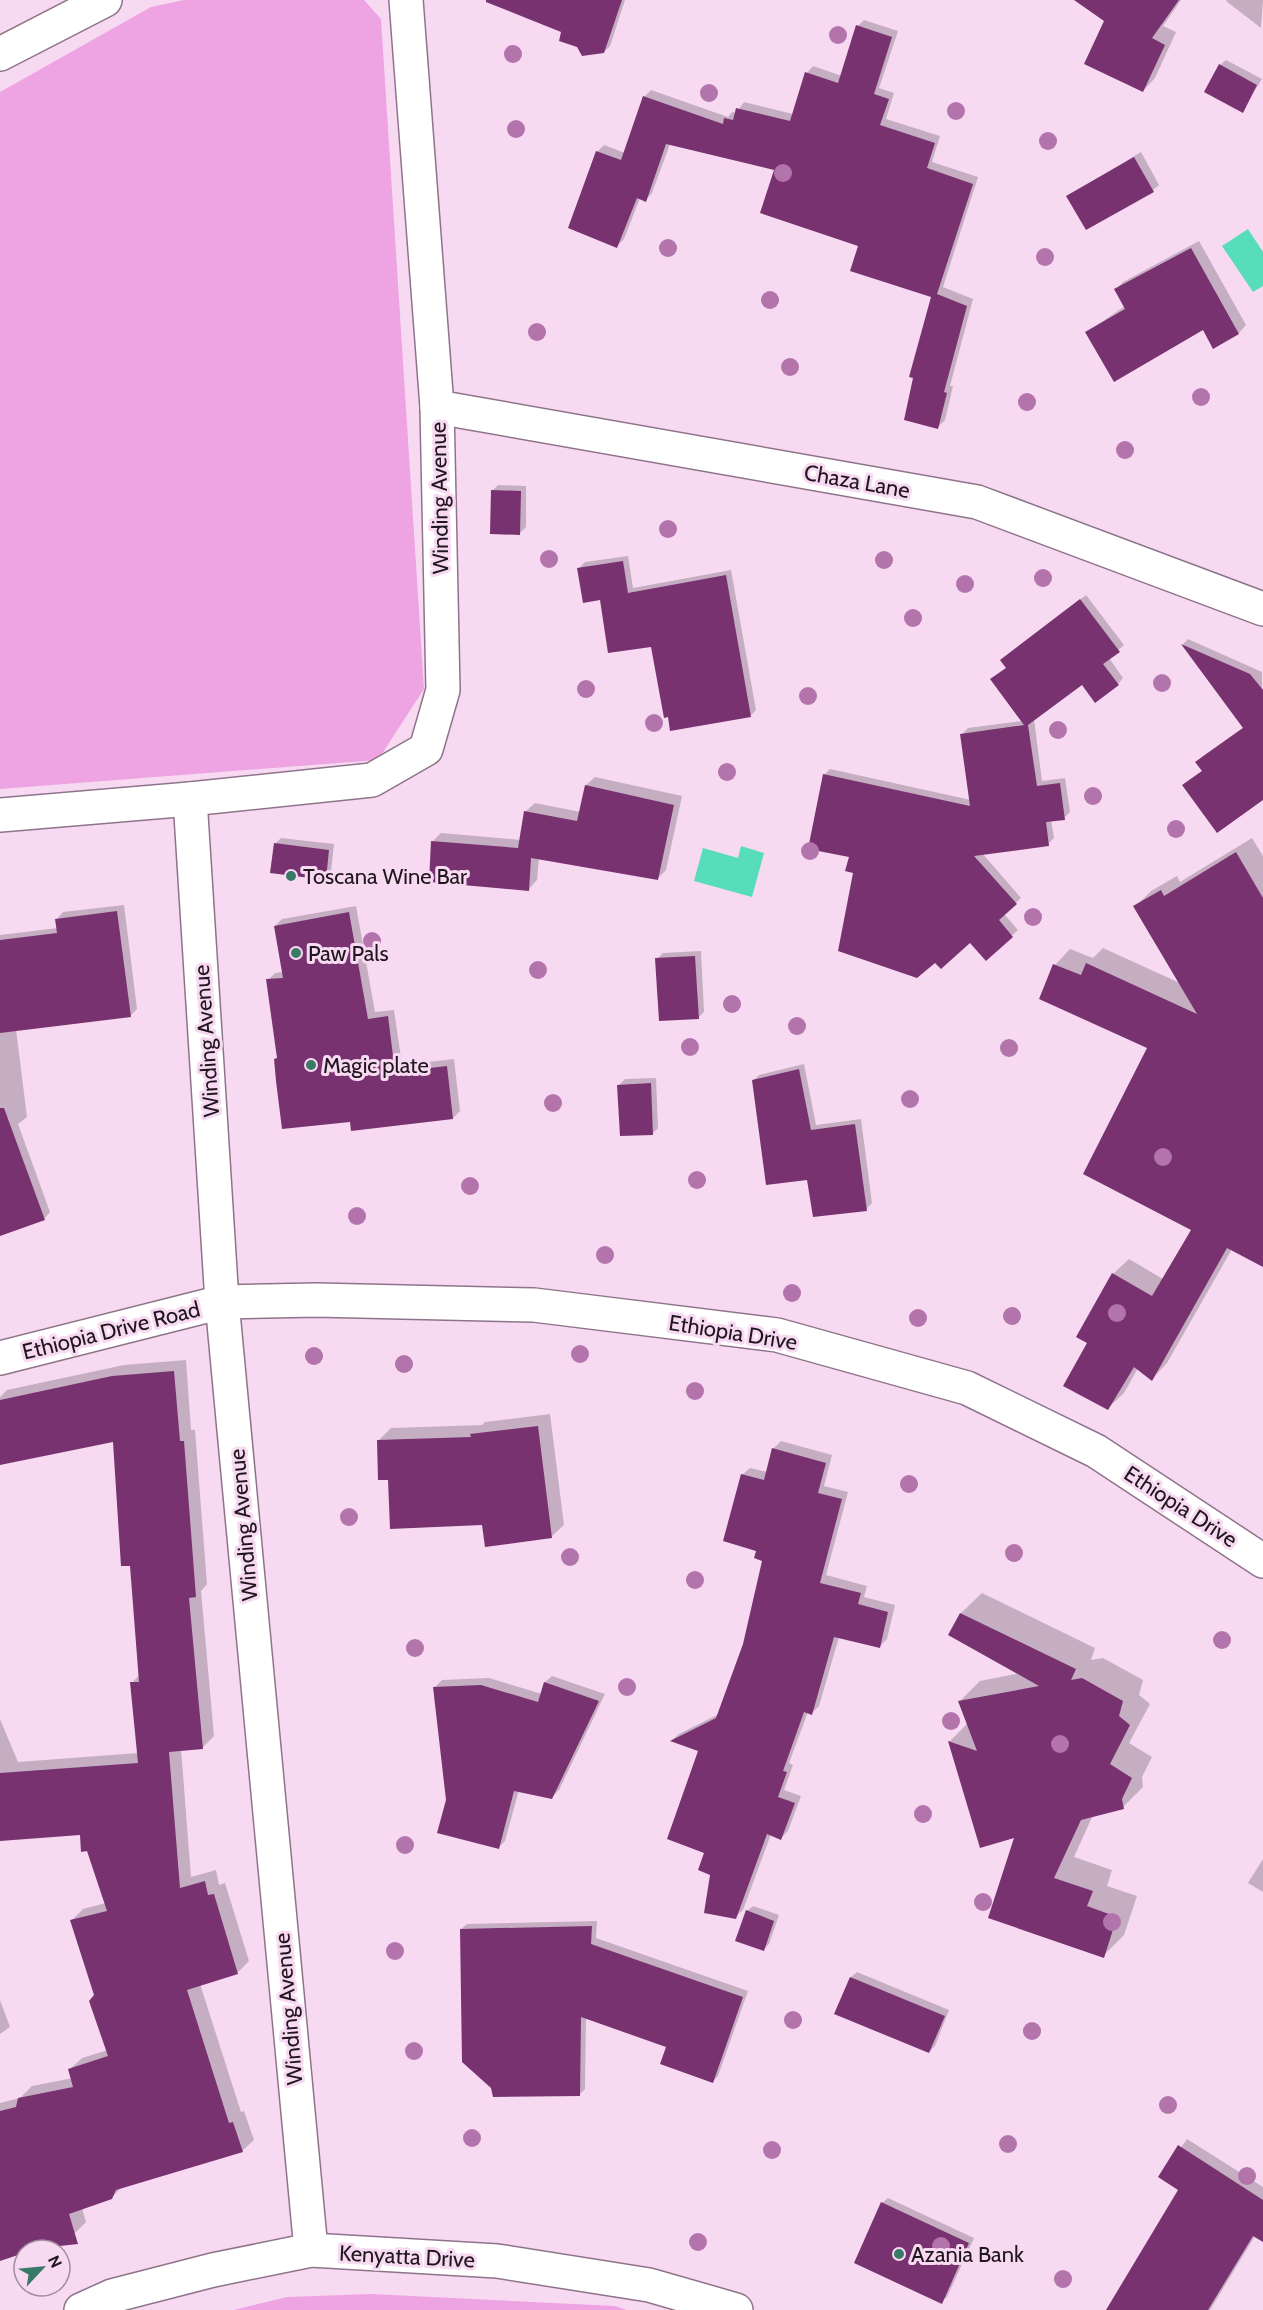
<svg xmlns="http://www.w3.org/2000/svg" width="1263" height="2310" font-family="Cabin,sans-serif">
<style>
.green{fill:#eea4e3}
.water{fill:#57ddba}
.shadow{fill:#0003}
.building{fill:#783270}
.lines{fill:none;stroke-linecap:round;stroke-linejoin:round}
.minor-casing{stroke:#8e748a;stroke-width:36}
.minor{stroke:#fff;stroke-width:33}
.tree{fill:#b374ac}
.poi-dot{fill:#397968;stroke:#f7daf2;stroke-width:2}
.labels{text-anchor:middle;stroke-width:6;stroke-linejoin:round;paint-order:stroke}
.street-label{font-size:22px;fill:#20161e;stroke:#f7daf2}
.poi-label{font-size:22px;fill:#20161e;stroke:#f7daf2;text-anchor:start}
</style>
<rect width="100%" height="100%" fill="#f7daf2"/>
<g class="green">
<polygon points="184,0 364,0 381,19 424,689 378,760 0,789 0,92 151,7"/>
<polygon points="371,2294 615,2306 627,2310 234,2310 287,2297"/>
</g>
<g class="water">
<polygon points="1248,229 1263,252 1263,286 1253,292 1222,246"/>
<polygon points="741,846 764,853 752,897 694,881 703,848 738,858"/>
</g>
<g class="shadow">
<polygon points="526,0 625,0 610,46 604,52 578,46"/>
<polygon points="1078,0 1181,0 1163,26 1176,32 1155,78 1143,91 1106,21"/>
<polygon points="1263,0 1261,28 1226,1 1227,0"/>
<polygon points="864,20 898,31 879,88 894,93 886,119 940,136 932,162 978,177 943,287 973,299 950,386 953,386 945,420 938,427 933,296 860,245 776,168 670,144 652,193 646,200 640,198 624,239 617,246 597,152 604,145 625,153 644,97 651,90 728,117 732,112 736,113 744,102 793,114 807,73 813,66 842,76 858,26"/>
<polygon points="1226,60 1262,79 1242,111 1220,65"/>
<polygon points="1141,152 1159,185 1153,190 1068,196"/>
<polygon points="1199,241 1246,325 1239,333 1214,347 1203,328 1087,332 1125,306 1116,289 1123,282"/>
<polygon points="498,485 526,486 526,527 520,533 492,491"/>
<polygon points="628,556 633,588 731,570 756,710 750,716 653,646 601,598 579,568 585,562"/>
<polygon points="1086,595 1124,645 1109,658 1123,678 1118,684 1082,683 1034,719 1042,781 1065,778 1070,812 1064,818 1051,820 1054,838 1048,844 982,853 1021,898 1004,914 1018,930 986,959 970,941 855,872 824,775 830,769 971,800 962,734 968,728 1022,721 992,679 1007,667 1008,655"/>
<polygon points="1188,639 1262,672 1263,798 1184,785 1203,770 1197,762 1203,756 1244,727 1183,644"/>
<polygon points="595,777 682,796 666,870 657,879 539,858 537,880 529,889 433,841 441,833 521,840 526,811 535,803 581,812 586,785"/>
<polygon points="281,838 334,844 331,872 325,878 275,844"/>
<polygon points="1252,838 1263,856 1263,1265 1232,1249 1167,1363 1152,1379 1138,1368 1124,1393 1108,1408 1113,1274 1129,1259 1163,1279 1193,1229 1149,1048 1041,998 1055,965 1070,949 1093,958 1103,948 1182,984 1135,907 1151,891 1177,876 1180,882"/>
<polygon points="124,905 137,1009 130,1016 16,1029 27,1117 18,1124 50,1212 44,1219 0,1235 0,935 58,928 57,919 63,912"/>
<polygon points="356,906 375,1012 394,1010 402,1065 454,1059 460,1111 453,1118 351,1120 278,1057 268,980 275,973 284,972 275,926 282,919"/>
<polygon points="701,951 704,1012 698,1018 657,959 663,953"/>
<polygon points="804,1064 816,1125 861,1119 872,1203 866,1209 809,1178 754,1080 759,1075"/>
<polygon points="656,1078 658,1128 652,1134 619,1085 625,1079"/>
<polygon points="186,1360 191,1430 195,1430 207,1584 201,1591 214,1736 202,1748 181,1749 191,1877 216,1870 219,1885 225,1883 249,1961 238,1972 200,1984 241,2112 244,2111 254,2140 242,2151 123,2186 111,2198 82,2208 86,2222 74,2234 0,2259 0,2103 20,2098 32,2086 73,2078 70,2069 82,2058 108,2050 95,1996 71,1921 83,1909 106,1903 81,1833 0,1839 0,1719 18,1762 138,1753 132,1683 140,1674 131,1564 114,1440 0,1464 0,1397 7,1390 124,1365"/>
<polygon points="550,1414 564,1525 551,1537 483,1524 390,1478 378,1441 391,1428 482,1425 485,1422"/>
<polygon points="781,1441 832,1455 824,1486 848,1492 826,1575 867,1586 864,1597 895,1605 887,1639 879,1647 839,1637 819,1706 812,1713 808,1712 789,1763 793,1765 784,1790 801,1796 788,1831 781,1838 771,1834 743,1910 735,1917 712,1874 706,1852 700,1751 672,1740 679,1734 719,1714 745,1645 764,1560 757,1550 742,1475 750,1468 767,1472 774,1448"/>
<polygon points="982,1593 1095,1648 1091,1660 1103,1658 1143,1680 1139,1695 1150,1704 1129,1743 1152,1757 1142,1777 1143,1787 1123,1807 1093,1815 1074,1857 1112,1870 1107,1886 1137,1896 1124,1935 1103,1956 949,1742 968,1723 960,1701 980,1681 1020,1673 950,1634 961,1613"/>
<polygon points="552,1676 605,1694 559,1790 552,1797 519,1790 505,1841 498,1848 447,1800 435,1687 442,1680 489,1678 542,1694 545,1682"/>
<polygon points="1263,1859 1263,1892 1248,1883"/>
<polygon points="753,1906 779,1915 769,1944 763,1950 747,1911"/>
<polygon points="597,1921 596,1938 748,1991 718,2076 712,2082 668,2046 586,2017 585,2089 579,2095 461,1929 467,1924"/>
<polygon points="857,1972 949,2010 935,2046 929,2052 851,1977"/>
<polygon points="0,2000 10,2027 0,2034"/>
<polygon points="1187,2139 1263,2187 1263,2240 1255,2236 1210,2310 1108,2310 1180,2189 1160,2177"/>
<polygon points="888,2198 974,2238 947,2297 941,2302 882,2203"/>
</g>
<g class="building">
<polygon points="486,0 622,0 604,53 582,56 577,47 559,41 561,32 486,2"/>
<polygon points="1074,0 1179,0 1152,38 1165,45 1143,92 1084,64 1104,21"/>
<polygon points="856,25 892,37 874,94 889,99 880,125 935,143 927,168 973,184 937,294 967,306 944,392 947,393 938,429 904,420 913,378 909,377 931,297 850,271 858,246 760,213 774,170 666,144 646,202 637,198 617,248 568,228 596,151 621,160 643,96 723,124 724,118 733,120 736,108 790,121 805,72 838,83"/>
<polygon points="1219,64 1257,85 1243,113 1204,92"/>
<polygon points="1134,157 1154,192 1086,230 1066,196"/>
<polygon points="1191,248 1239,334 1213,349 1203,330 1114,382 1085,332 1125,309 1114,289"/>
<polygon points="491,490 521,491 520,535 490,534"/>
<polygon points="623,561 628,593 726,575 751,717 670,731 668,717 664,718 651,647 608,653 600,600 583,603 577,568"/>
<polygon points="1080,599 1120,652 1103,664 1119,685 1095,703 1082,685 1028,725 1037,786 1060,783 1065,820 1046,822 1049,846 974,856 1017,904 999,920 1013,937 986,961 970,943 941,969 935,963 917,978 838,951 853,873 845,871 849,857 808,849 823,774 970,806 960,734 1024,725 990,679 1006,668 1000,660"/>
<polygon points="1181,644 1250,674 1263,690 1263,800 1217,833 1182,785 1202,771 1195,762 1243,728"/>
<polygon points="585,785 674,805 658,880 531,858 529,891 429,882 431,841 518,848 524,811 577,821"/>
<polygon points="274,843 329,850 326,880 270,873"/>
<polygon points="1236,852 1263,898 1263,1267 1227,1248 1152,1381 1134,1367 1108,1410 1063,1386 1087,1343 1076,1337 1112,1273 1152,1296 1191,1230 1083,1174 1147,1048 1039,999 1053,964 1081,975 1086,963 1197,1014 1133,906 1161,890 1164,896"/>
<polygon points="117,911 131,1017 0,1033 0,940 57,933 55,919"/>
<polygon points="349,912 368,1019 388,1016 395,1072 447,1066 453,1119 351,1131 350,1122 282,1129 276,1081 274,1059 277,1058 266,979 283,978 274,926"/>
<polygon points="695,956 699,1019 659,1021 655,958"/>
<polygon points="799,1069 811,1130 855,1124 867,1211 813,1217 807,1180 766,1185 752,1080"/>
<polygon points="651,1083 653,1135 620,1136 617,1085"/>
<polygon points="0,1108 4,1108 45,1220 0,1236"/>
<polygon points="174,1371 180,1441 184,1441 196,1597 189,1598 203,1749 169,1752 180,1888 205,1881 208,1895 214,1894 238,1974 187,1990 229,2123 233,2122 243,2152 116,2190 112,2199 69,2214 78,2244 24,2250 24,2253 0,2261 0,2111 16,2107 18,2098 73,2087 68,2069 108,2056 89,2001 94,1995 70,1920 107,1911 87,1851 81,1852 80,1835 0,1841 0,1773 138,1763 130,1682 139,1682 130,1566 121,1566 113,1442 0,1465 0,1400 112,1376"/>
<polygon points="538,1426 552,1538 485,1547 482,1525 390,1529 388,1480 378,1480 377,1440 471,1437 470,1434"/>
<polygon points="772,1448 826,1463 818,1493 842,1499 820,1583 861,1593 858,1604 888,1612 880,1648 834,1637 812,1715 804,1712 783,1771 787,1772 778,1797 795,1803 781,1840 767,1834 736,1919 704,1913 710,1875 698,1870 704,1853 667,1839 698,1751 670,1741 716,1718 743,1644 762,1561 754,1558 756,1551 723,1541 741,1474 764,1480"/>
<polygon points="960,1613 1076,1669 1071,1680 1082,1678 1123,1701 1119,1716 1130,1725 1110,1764 1132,1778 1122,1799 1124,1809 1081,1820 1054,1878 1093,1891 1087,1906 1117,1917 1104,1958 988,1918 1014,1838 980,1848 948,1741 977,1751 958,1701 1039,1686 948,1635"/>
<polygon points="544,1682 599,1701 552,1799 514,1791 499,1849 437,1833 446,1800 433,1687 481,1685 538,1702"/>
<polygon points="746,1910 774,1921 764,1951 735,1941"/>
<polygon points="592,1926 591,1944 743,1997 713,2083 660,2064 666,2047 581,2017 580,2096 493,2097 491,2088 462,2062 460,1929"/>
<polygon points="850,1977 945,2016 929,2053 834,2014"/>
<polygon points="1178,2145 1263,2200 1263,2242 1253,2236 1208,2310 1106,2310 1178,2190 1158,2177"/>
<polygon points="881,2202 969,2243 942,2304 854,2263"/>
</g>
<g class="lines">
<g class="minor-casing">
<g id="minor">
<polyline points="0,54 105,0"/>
<polyline points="437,407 977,502 1263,609"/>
<polyline points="190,799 222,1302 311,2250"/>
<polyline points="0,815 190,799 372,780 426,749 443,690 437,407 406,0"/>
<polyline points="0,1358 222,1302 317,1300 534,1305 777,1335 967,1388 1096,1451 1263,1561"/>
<polyline points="81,2310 112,2296 213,2270 311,2250 497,2261 649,2285 736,2310"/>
</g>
</g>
<use href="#minor" class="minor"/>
</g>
<g class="tree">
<circle cx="838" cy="35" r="9"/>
<circle cx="513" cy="54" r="9"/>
<circle cx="709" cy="93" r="9"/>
<circle cx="956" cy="111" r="9"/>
<circle cx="516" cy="129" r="9"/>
<circle cx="1048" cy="141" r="9"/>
<circle cx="783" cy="173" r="9"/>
<circle cx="668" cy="248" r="9"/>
<circle cx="1045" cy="257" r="9"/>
<circle cx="770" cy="300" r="9"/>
<circle cx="537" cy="332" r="9"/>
<circle cx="790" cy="367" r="9"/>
<circle cx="1201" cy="397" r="9"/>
<circle cx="1027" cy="402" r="9"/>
<circle cx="1125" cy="450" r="9"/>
<circle cx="668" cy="529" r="9"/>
<circle cx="549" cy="559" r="9"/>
<circle cx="884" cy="560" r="9"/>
<circle cx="1043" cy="578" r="9"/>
<circle cx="965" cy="584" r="9"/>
<circle cx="913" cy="618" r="9"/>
<circle cx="1162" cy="683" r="9"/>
<circle cx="586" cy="689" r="9"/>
<circle cx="808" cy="696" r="9"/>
<circle cx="654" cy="723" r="9"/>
<circle cx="1058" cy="730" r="9"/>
<circle cx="727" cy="772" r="9"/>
<circle cx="1093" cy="796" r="9"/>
<circle cx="1176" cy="829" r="9"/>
<circle cx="810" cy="851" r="9"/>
<circle cx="1033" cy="917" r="9"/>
<circle cx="372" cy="941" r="9"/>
<circle cx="538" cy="970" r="9"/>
<circle cx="732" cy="1004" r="9"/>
<circle cx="797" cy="1026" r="9"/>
<circle cx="690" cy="1047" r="9"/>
<circle cx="1009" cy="1048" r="9"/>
<circle cx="910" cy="1099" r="9"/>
<circle cx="553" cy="1103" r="9"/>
<circle cx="1163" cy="1157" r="9"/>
<circle cx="697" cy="1180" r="9"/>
<circle cx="470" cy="1186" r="9"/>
<circle cx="357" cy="1216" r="9"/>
<circle cx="605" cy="1255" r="9"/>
<circle cx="792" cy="1293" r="9"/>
<circle cx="1117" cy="1313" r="9"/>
<circle cx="1012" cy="1316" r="9"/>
<circle cx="918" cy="1318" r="9"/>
<circle cx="580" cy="1354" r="9"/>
<circle cx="314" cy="1356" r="9"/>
<circle cx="404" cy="1364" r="9"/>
<circle cx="695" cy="1391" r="9"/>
<circle cx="909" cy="1484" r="9"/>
<circle cx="349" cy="1517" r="9"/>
<circle cx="1014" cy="1553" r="9"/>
<circle cx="570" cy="1557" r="9"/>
<circle cx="695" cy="1580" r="9"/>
<circle cx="1222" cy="1640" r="9"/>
<circle cx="415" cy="1648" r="9"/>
<circle cx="627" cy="1687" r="9"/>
<circle cx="951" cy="1721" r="9"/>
<circle cx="1060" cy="1744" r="9"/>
<circle cx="923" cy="1814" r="9"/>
<circle cx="405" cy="1845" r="9"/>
<circle cx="983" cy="1902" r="9"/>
<circle cx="1112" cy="1922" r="9"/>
<circle cx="395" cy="1951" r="9"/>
<circle cx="793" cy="2020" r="9"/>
<circle cx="1032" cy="2031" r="9"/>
<circle cx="414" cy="2051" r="9"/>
<circle cx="1168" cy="2105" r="9"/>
<circle cx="472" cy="2138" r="9"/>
<circle cx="1008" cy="2144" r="9"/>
<circle cx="772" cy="2150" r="9"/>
<circle cx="1247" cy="2176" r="9"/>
<circle cx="698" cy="2242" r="9"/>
<circle cx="941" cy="2246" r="9"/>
<circle cx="1063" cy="2279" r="9"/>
</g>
<g class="poi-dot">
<circle cx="291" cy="876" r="6"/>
<circle cx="296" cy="953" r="6"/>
<circle cx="311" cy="1065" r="6"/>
<circle cx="899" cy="2254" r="6"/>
</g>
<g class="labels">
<g class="street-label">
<text transform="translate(857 481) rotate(10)" y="8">Chaza Lane</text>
<text transform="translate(439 498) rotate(-91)" y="8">Winding Avenue</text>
<text transform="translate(206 1041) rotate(-94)" y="8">Winding Avenue</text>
<text transform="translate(111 1330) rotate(-14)" y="8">Ethiopia Drive Road</text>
<text transform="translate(733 1332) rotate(9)" y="8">Ethiopia Drive</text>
<text transform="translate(1181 1506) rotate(33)" y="8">Ethiopia Drive</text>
<text transform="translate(243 1525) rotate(-95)" y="8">Winding Avenue</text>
<text transform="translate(288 2009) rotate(-95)" y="8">Winding Avenue</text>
<text transform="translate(407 2256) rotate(3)" y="8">Kenyatta Drive</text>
</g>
<g class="poi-label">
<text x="303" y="884">Toscana Wine Bar</text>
<text x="308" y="961">Paw Pals</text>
<text x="323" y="1073">Magic plate</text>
<text x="911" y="2262">Azania Bank</text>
</g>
</g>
<g transform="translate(42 2268) rotate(64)"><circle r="28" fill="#f7daf2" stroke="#a18c9d" stroke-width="1.5"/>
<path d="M0-4.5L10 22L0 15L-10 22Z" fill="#397968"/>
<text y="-9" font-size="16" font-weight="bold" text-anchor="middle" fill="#20161e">N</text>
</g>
</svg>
